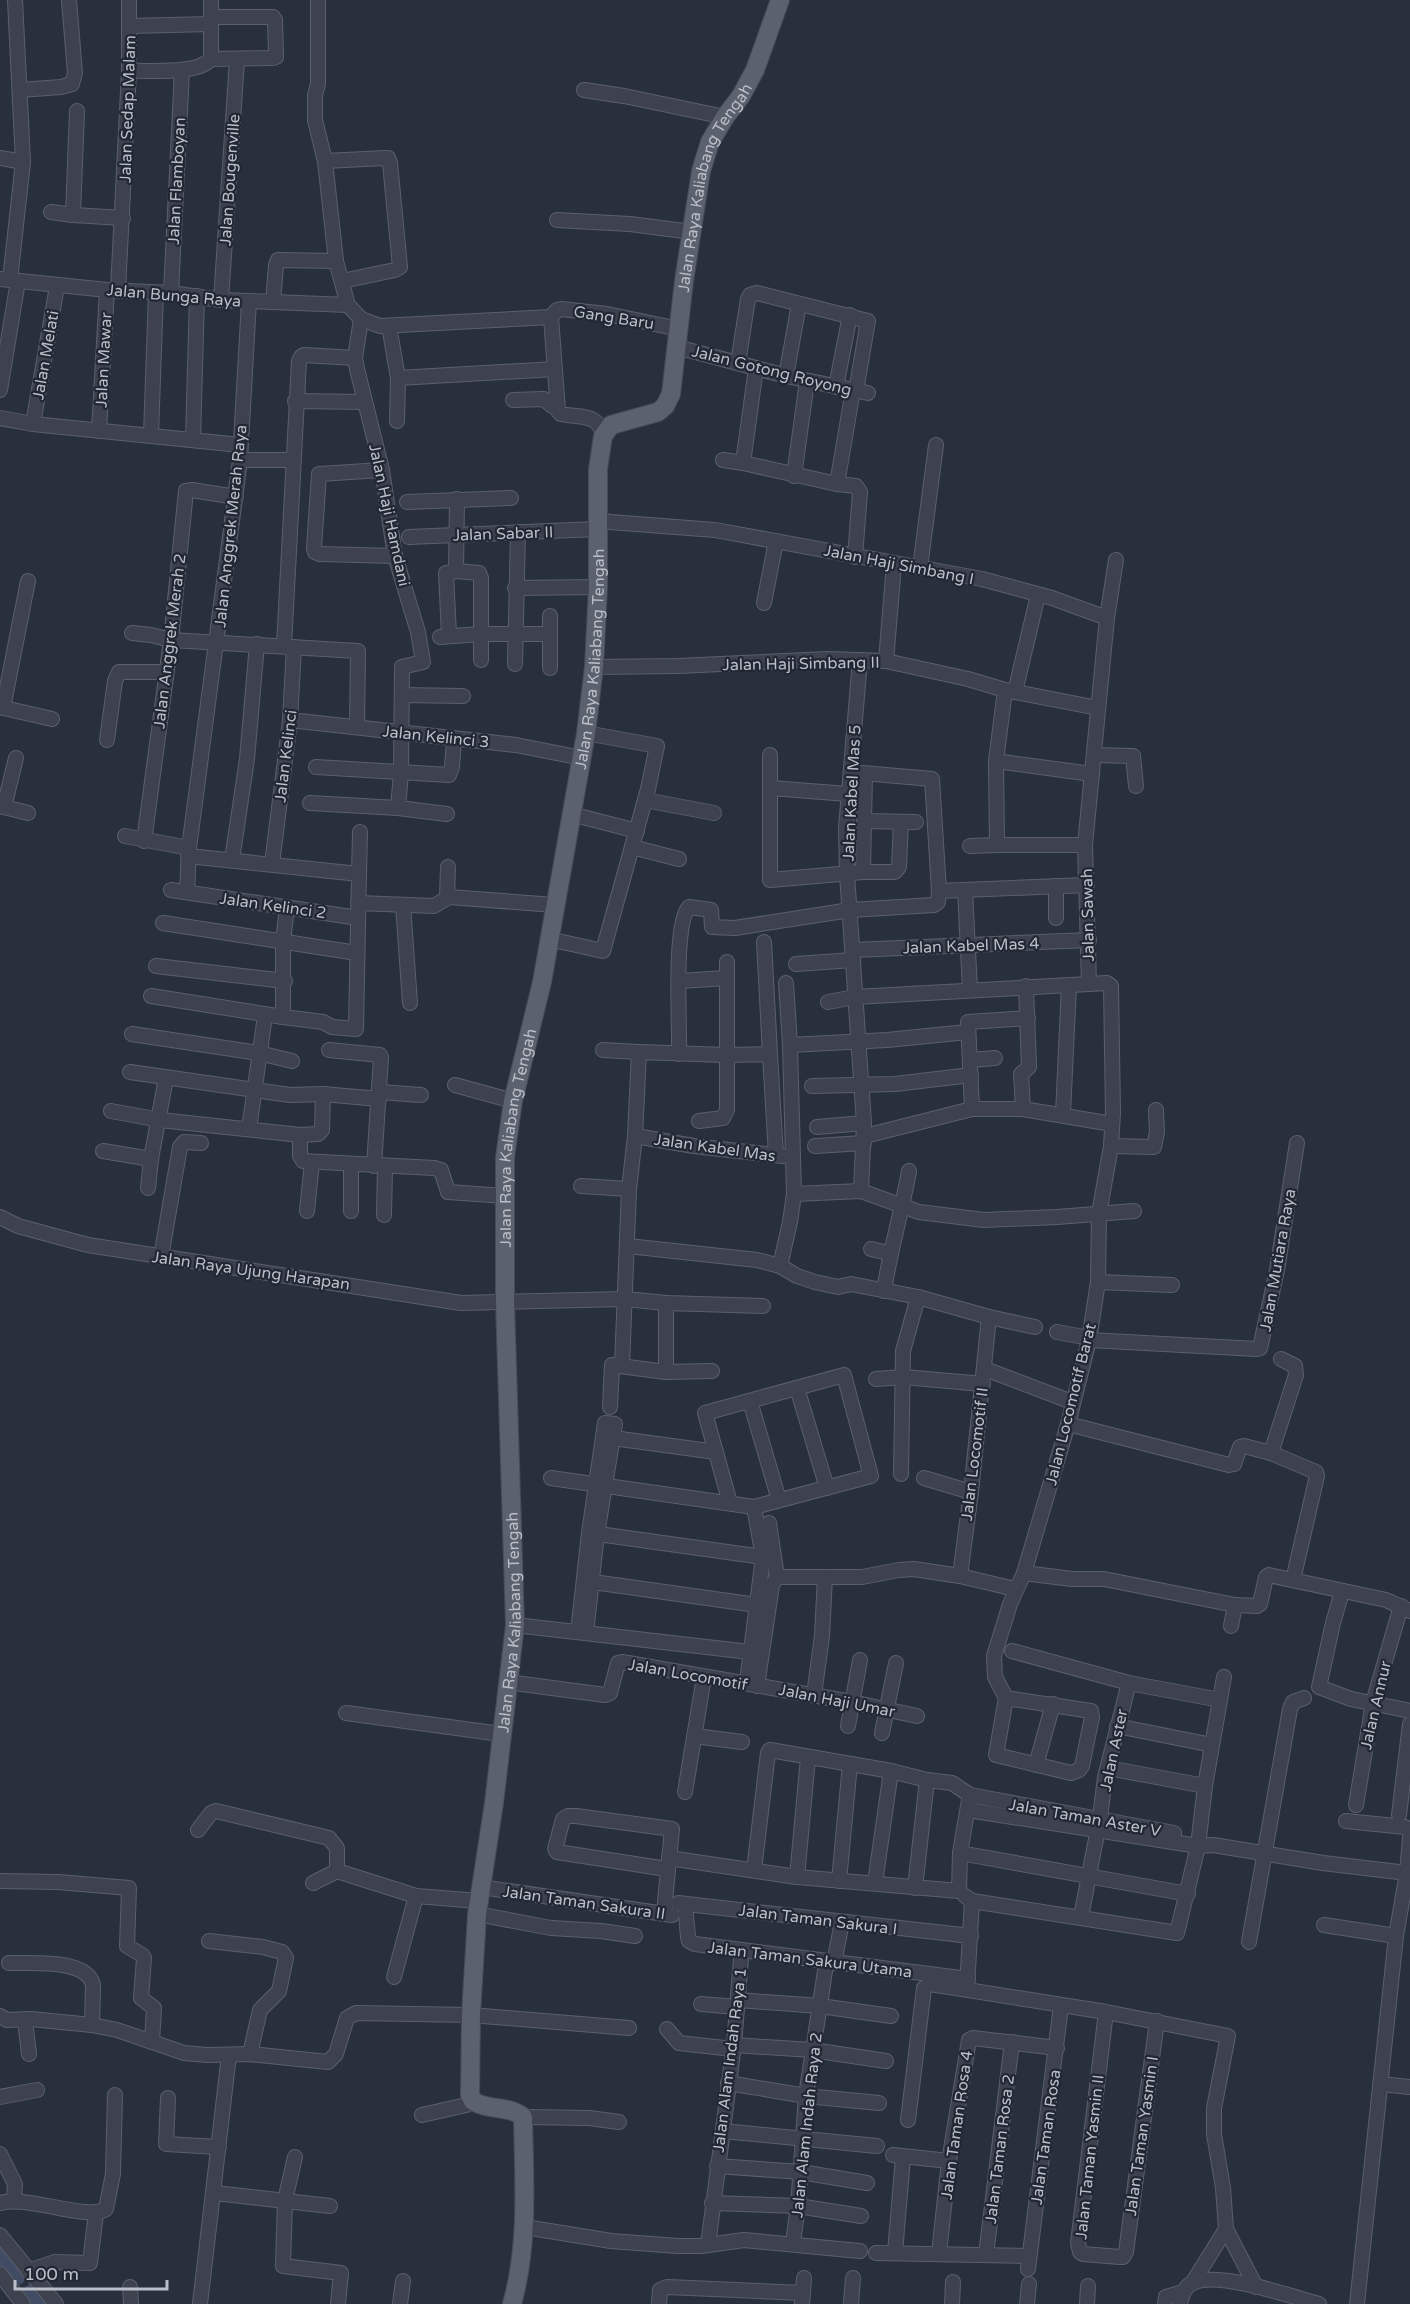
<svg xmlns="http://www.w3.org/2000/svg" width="1410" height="2304" font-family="'Varela Round',sans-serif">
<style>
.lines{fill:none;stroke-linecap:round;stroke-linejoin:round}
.river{stroke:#414c64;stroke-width:18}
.minor-casing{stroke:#5b606b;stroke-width:16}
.major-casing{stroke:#464b57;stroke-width:20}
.minor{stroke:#3d424e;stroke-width:14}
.major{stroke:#5b616d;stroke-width:18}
.labels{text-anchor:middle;stroke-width:4.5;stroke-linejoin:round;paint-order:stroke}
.street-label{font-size:16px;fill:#b9bec8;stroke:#212733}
</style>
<rect width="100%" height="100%" fill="#29303d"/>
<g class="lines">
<g class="river">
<polyline points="0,2253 17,2276"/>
<polyline points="32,2293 43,2304"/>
</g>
<g class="minor-casing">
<g id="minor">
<polyline points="211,0 211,59"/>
<polyline points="318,0 318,84 315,95 315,120 325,161 336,261 348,305 361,319 380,326 551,317"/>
<polyline points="211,17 273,17 275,20 276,54 276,57 273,58 211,59"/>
<polyline points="129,26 211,24"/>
<path d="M129 71C150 70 197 75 211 59"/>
<polyline points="20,90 61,87 72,84 75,73 69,0"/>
<polyline points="584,90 624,96 725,117"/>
<polyline points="77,111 73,215 123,218"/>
<polyline points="0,158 23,162"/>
<polyline points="325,161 385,158 388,158 390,163 400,267 395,270 342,281"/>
<polyline points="51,212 73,215"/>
<polyline points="557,220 630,224 692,232"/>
<polyline points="0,279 107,290 171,293 221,300 348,305"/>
<polyline points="10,280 23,162 15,0"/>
<polyline points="118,290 129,71 129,0"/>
<polyline points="171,293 182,70"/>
<polyline points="221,300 237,60"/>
<polyline points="273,302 276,265 278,260 336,261"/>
<path d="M551 317 558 411 561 414C581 418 599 413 603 436"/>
<polyline points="551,317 557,310 561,309 607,314 679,329"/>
<polyline points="361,319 355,358 357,369 382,470 395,556 418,632 423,662 402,667 401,773 398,808"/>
<polyline points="389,326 398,378 555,369"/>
<polyline points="677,347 786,376 868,393"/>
<polyline points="738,363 748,299 750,295 757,293 868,321 856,391"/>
<polyline points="756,368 743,463 837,484 853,390"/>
<polyline points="786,376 799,304"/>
<polyline points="836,387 850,315"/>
<polyline points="0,390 18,281"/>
<polyline points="513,400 544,399 552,406 557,406"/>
<polyline points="295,401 365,402"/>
<polyline points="0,418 33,424 240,445"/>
<polyline points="397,421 398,378"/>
<polyline points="33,424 57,286"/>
<polyline points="99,431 107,290"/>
<polyline points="151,435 156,293"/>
<polyline points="193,440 197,296"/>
<polyline points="240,460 294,460"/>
<polyline points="723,460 743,463"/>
<polyline points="382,470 319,474 314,548 315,552 320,554 395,556"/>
<polyline points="794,476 807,381"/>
<polyline points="837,484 856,486 860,492 855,557"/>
<polyline points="407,502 511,498"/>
<polyline points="597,519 610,522 715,530 982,579 1052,598 1107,618 1085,845 1089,984"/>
<polyline points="409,537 597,529"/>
<polyline points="920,568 936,445"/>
<polyline points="456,571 457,499"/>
<polyline points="515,588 598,587"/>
<polyline points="764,603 776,541"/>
<polyline points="1107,618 1116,560"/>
<polyline points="132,633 151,635 171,640 358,651 357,727"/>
<polyline points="449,635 446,573 456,571 479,573 481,578 481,660"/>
<polyline points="440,637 481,634 550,634"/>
<polyline points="284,646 299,361 301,357 304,355 355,358"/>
<polyline points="860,660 846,828 847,874 864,1123 861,1191"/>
<polyline points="886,661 894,564"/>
<polyline points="515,664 518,532"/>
<polyline points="594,667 678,666 828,659 886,661 968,679 1005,690 1098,708"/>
<polyline points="550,668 550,616"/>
<polyline points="1005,690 996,761 997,845 1085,845"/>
<polyline points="1015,692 1038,595"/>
<polyline points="402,695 463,696"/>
<polyline points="0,707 52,719"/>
<polyline points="3,708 28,581"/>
<polyline points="290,720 516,745 582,758"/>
<polyline points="107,740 115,681 119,672 165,672"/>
<polyline points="770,755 770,880 863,872 895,872 899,867 901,822"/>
<polyline points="1094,755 1133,756 1136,786"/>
<polyline points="996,761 1092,774"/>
<polyline points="316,767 449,775 452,767 454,739"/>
<polyline points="851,772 932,779 939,891"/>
<polyline points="865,774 864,821 916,822"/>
<polyline points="771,788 848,794"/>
<polyline points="645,800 714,813"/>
<polyline points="310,803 398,808 447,814"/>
<polyline points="0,806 28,813"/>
<polyline points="4,807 16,758"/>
<polyline points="571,814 637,831"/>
<polyline points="125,836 189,848"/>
<polyline points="144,841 171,640 186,491 192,490 236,497"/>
<polyline points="970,846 997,845"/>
<polyline points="632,847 679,859"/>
<polyline points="188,856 359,874 356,1029 332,1027 323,1022 283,1017"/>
<polyline points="232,860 247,759 257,644"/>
<polyline points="272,864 290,720 294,647"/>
<polyline points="863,872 864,821"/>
<polyline points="359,874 360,832"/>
<polyline points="171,890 358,918"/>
<polyline points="965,890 970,990"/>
<polyline points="187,892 189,848 240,460 249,301"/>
<polyline points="447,897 448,867"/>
<polyline points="358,903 434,906 449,897 555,905"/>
<polyline points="403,905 410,1003"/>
<polyline points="1056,918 1056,886"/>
<polyline points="163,923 357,953"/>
<polyline points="549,939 603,951 648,789 657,746 586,733"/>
<polyline points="764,942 770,1054"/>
<polyline points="853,950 1089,940"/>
<polyline points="796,964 853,960"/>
<polyline points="156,966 285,981"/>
<polyline points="680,981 726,978"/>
<polyline points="151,996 283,1017 283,942 287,907"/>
<polyline points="828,1002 855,997 1107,983 1111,986 1113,1113 1111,1146 1099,1214 1098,1282 1089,1340 1068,1424 1024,1573 1010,1604 994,1656 995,1677 1006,1698"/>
<polyline points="132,1034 259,1053 292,1061"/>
<polyline points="790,1045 887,1040 967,1032"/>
<polyline points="329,1050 380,1055 381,1057 374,1166"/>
<polyline points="603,1050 639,1052"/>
<path d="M679 1054C680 1026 673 924 689 907L711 910 712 927 735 928 850 910 934 905 938 902 939 891 1087 885"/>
<polyline points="971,1060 995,1058"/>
<polyline points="130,1072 290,1095 323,1094 379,1099"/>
<polyline points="455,1085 513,1101"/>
<polyline points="812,1086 895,1084 971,1075"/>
<polyline points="380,1092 421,1095"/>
<polyline points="972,1109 968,1022 1028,1018"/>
<polyline points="1023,1109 1021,1074 1029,1067 1026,986"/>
<polyline points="111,1111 160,1120 300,1135 318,1134 322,1130 323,1094"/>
<polyline points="1063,1114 1069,985"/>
<polyline points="699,1121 723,1118 727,1110 727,962"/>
<polyline points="817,1127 864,1123"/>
<polyline points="249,1129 265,1016"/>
<polyline points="300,1135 300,1156 303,1161 434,1168 441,1170 448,1192 505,1196"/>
<polyline points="635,1136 694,1146 783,1156"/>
<polyline points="865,1136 972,1109 1023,1109 1112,1124"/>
<polyline points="815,1146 864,1143"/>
<polyline points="1111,1146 1154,1147 1157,1132 1156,1110"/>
<polyline points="103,1151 151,1159"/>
<polyline points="351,1165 351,1211"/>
<polyline points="581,1186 629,1189"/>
<polyline points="148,1188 151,1159 166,1078"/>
<polyline points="794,1194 861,1191 919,1212 984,1220 1057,1217 1134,1211"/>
<polyline points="307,1211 312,1162"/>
<polyline points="384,1215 385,1167"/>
<polyline points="0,1217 18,1226 88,1245 461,1303 625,1299 666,1303 763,1306"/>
<polyline points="628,1246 757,1260 780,1266 797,1276 815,1282 838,1287 851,1284 918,1297 989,1317 1035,1327"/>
<polyline points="871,1249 889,1253"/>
<polyline points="161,1257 180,1147 184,1142 201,1143"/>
<polyline points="780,1266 790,1222 794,1194 790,1045 786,983"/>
<polyline points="1098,1282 1172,1285"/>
<path d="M884 1291C890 1250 902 1211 909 1171"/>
<polyline points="1057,1332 1089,1338"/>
<polyline points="1089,1340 1257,1349 1260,1348 1277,1270 1297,1143"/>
<polyline points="622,1366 629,1189 635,1136 639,1052 726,1055 770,1054 776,1155"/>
<polyline points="985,1369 1072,1402"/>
<polyline points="666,1372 666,1303"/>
<polyline points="876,1379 904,1377 983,1384"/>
<polyline points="797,1388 827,1488"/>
<polyline points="750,1401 779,1500"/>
<polyline points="610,1407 612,1365 666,1372 712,1371"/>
<polyline points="1068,1424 1229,1465 1234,1464 1240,1447 1244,1446 1271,1453 1316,1472 1317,1476 1293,1580"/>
<polyline points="613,1438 716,1452"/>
<polyline points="1271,1453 1296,1375 1295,1366 1281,1359"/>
<polyline points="901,1474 903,1351 918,1297"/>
<polyline points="551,1478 754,1507 871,1476 844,1375 705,1413 730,1503"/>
<polyline points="924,1478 971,1492"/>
<polyline points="769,1523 777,1577"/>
<polyline points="591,1533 763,1557"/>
<polyline points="1024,1573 1072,1579 1104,1579 1235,1605 1257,1606 1260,1604 1266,1577 1269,1575 1386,1600 1410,1611"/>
<polyline points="960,1576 971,1492 989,1317"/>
<polyline points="586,1581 757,1605"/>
<polyline points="1342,1592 1333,1623 1319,1687 1351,1699 1410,1711"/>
<polyline points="515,1625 750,1652"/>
<polyline points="1231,1626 1235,1605"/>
<polyline points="578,1632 589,1533 605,1423 615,1424 597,1534 586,1633"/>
<polyline points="1012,1651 1129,1683 1220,1700"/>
<polyline points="748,1674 763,1557 754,1507"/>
<polyline points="507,1682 605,1695 610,1693 618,1663 622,1662 852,1702 917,1716"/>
<polyline points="757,1686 772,1585 777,1577 862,1577 899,1570 914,1569 960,1576 1015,1589"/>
<polyline points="814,1695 822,1636 825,1577"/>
<polygon points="1006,1698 1091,1711 1092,1717 1082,1766 1079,1770 1071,1773 996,1755"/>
<polyline points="346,1713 501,1734"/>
<polyline points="848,1726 860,1660"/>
<polyline points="1117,1726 1212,1745"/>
<polyline points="882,1733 896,1663"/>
<polyline points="694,1736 742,1742"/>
<polyline points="1036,1765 1053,1704"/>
<polyline points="1108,1768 1205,1786"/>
<polyline points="685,1792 704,1677"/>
<polyline points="970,1795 1174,1833"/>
<polyline points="1356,1805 1373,1703 1401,1606"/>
<polyline points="968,1810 1198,1846 1213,1845 1323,1863 1407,1873"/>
<polyline points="1399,1815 1410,1724"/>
<polyline points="1346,1821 1405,1827 1410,1832"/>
<polyline points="198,1830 211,1813 216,1811 329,1838 337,1848 337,1871"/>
<polyline points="960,1853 1188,1894"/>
<polyline points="669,1858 797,1877 959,1891"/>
<polyline points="754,1870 768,1753 770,1750 891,1771 927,1780 952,1783 970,1795"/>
<polyline points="797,1877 808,1758"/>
<polyline points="0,1881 58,1882 129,1888 127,1946 142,1955 144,1958 141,1998 154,2008 152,2042"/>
<polyline points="839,1881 850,1764"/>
<polyline points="313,1883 337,1871 416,1896 479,1901"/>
<polyline points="875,1883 891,1771"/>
<polyline points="481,1887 672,1915"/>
<polyline points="915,1888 927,1780"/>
<polyline points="959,1891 960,1853 969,1800"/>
<polyline points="965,1896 972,1901 967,1987"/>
<polyline points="972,1901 1177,1933 1198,1846 1205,1786 1224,1677"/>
<polyline points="678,1903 971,1936"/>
<polyline points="685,1904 688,1937 689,1941 695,1944 968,1979"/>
<polyline points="477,1914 551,1928 601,1931 635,1936"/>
<polyline points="665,1914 665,1901 672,1829 576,1816 568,1816 563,1819 555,1849 557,1852 667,1869"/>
<polyline points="1081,1917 1100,1818 1105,1777 1129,1683"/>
<polyline points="1324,1925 1396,1936"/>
<polyline points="209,1941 263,1947 282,1952 286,1958 279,1991 260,2010 250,2054"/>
<polyline points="1249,1942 1290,1709 1293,1702 1304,1698"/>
<path d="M9 1963C31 1964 87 1958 93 1985L92 2025"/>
<polyline points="834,1963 842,1922"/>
<polyline points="394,1977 416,1896"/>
<polyline points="738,2000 820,2006 891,2016"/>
<polyline points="701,2004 737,2007"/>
<polyline points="1106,2012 1078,2243 1080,2252 1083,2254 1120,2257 1123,2257 1126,2252 1157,2021"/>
<polyline points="0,2016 7,2020 31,2019 92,2025 117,2030 184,2053 207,2055 250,2054 328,2062 336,2054 347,2018 356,2013 471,2015 629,2028"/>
<polyline points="25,2020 29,2054"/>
<polyline points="667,2029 679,2043 733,2049"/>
<polyline points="734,2045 812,2050 886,2061"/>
<polyline points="728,2083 806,2096 879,2103"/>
<polyline points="1380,2084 1410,2087"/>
<polyline points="0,2097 37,2090"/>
<polyline points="168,2098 166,2144 219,2147"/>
<polyline points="422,2115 466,2105 473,2101"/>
<polyline points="523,2117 589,2118 619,2122"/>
<polyline points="908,2120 924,1988 930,1984 1106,2012 1228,2036 1214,2108 1214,2134 1223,2188 1226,2229 1256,2287"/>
<polyline points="723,2131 877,2146"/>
<polyline points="0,2154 15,2184 14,2201"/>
<polyline points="893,2155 949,2161"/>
<polyline points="295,2157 285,2200 283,2266 341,2273 338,2304"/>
<polyline points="717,2166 801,2172 867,2183"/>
<polyline points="215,2193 330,2206"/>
<path d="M0 2203C27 2195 87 2221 106 2209L113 2174 115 2095"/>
<polyline points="712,2203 798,2206 861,2216"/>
<polyline points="525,2227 611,2241 678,2246 701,2246 744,2240 860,2251"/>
<polyline points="0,2235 56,2304"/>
<polyline points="793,2243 798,2206 806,2096 825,1971"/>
<polyline points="708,2245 734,2045 741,1959"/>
<polyline points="876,2253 1029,2256"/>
<polyline points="895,2253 903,2157"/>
<polyline points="939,2253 949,2161 969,2040 973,2038 1057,2048"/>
<polyline points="986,2255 1012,2042"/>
<polyline points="1028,2269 1061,2006"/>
<polyline points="28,2271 55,2262 90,2263 96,2213"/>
<polyline points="0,2274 23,2304"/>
<polyline points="1193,2282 1226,2229"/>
<polyline points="130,2287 131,2304"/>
<polyline points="803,2293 804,2278"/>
<polyline points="200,2304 229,2055"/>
<polyline points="400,2304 403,2281"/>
<polyline points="659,2304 660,2290 667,2287 803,2293 802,2304"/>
<polyline points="851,2304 853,2278"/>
<polyline points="952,2304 953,2282"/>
<polyline points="1027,2304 1029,2284"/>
<polyline points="1087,2304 1088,2286"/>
<polyline points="1165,2304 1166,2297 1183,2292"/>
<path d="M1180 2304C1182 2294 1185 2285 1195 2282 1221 2272 1290 2296 1319 2304"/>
<polyline points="1357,2304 1396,1936 1407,1873 1410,1838"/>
</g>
</g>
<g class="major-casing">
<g id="major">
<path id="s1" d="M512 2304C529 2243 524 2180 523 2117 509 2105 488 2111 473 2101L470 2095 471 2015 477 1914 494 1803 515 1625 505 1302V1157L513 1101 542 982 586 733 594 667 598 587V469L603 436 611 425 658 412 665 406 671 394 684 281 701 171 710 142 725 117 741 96 755 70 780 0"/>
</g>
</g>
<use href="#minor" class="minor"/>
<use href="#major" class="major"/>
</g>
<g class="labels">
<g class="street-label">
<text transform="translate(127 109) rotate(-88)" y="6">Jalan Sedap Malam</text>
<text transform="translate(229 180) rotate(-86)" y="6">Jalan Bougenville</text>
<text transform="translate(176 181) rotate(-87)" y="6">Jalan Flamboyan</text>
<text dy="6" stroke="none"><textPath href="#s1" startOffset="2217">Jalan Raya Kaliabang Tengah</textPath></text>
<text transform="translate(174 295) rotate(5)" y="6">Jalan Bunga Raya</text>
<text transform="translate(614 317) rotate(9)" y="6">Gang Baru</text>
<text transform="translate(45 355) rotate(-80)" y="6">Jalan Melati</text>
<text transform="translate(103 360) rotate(-87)" y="6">Jalan Mawar</text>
<text transform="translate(772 370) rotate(14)" y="6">Jalan Gotong Royong</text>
<text transform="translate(390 515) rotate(78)" y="6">Jalan Haji Hamdani</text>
<text transform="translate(230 526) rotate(-84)" y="6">Jalan Anggrek Merah Raya</text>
<text transform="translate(503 533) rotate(-2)" y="6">Jalan Sabar II</text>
<text transform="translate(899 564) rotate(11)" y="6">Jalan Haji Simbang I</text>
<text transform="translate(169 641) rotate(-83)" y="6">Jalan Anggrek Merah 2</text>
<text dy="6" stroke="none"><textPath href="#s1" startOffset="1695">Jalan Raya Kaliabang Tengah</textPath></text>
<text transform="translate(801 663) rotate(-1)" y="6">Jalan Haji Simbang II</text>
<text transform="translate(436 736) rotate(6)" y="6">Jalan Kelinci 3</text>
<text transform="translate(285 756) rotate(-83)" y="6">Jalan Kelinci</text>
<text transform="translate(851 793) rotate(-87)" y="6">Jalan Kabel Mas 5</text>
<text transform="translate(273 905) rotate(8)" y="6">Jalan Kelinci 2</text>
<text transform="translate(1087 915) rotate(-91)" y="6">Jalan Sawah</text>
<text transform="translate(971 945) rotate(-2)" y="6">Jalan Kabel Mas 4</text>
<text dy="6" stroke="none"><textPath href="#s1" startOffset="1209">Jalan Raya Kaliabang Tengah</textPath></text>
<text transform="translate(715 1147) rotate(8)" y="6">Jalan Kabel Mas</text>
<text transform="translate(1277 1260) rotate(-80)" y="6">Jalan Mutiara Raya</text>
<text transform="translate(251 1270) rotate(8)" y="6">Jalan Raya Ujung Harapan</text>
<text transform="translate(1070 1404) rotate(-76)" y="6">Jalan Locomotif Barat</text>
<text transform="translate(974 1454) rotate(-83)" y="6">Jalan Locomotif II</text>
<text dy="6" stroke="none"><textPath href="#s1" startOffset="723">Jalan Raya Kaliabang Tengah</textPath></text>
<text transform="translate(688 1674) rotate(10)" y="6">Jalan Locomotif</text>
<text transform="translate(837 1700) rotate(11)" y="6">Jalan Haji Umar</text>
<text transform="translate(1375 1705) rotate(-77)" y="6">Jalan Annur</text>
<text transform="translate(1113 1750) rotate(-78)" y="6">Jalan Aster</text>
<text transform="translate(1085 1817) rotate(10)" y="6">Jalan Taman Aster V</text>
<text transform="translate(584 1902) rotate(8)" y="6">Jalan Taman Sakura II</text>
<text transform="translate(818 1919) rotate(7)" y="6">Jalan Taman Sakura I</text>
<text transform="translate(810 1959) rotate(7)" y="6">Jalan Taman Sakura Utama</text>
<text transform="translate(729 2060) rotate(-83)" y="6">Jalan Alam Indah Raya 1</text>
<text transform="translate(806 2125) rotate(-84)" y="6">Jalan Alam Indah Raya 2</text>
<text transform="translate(956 2125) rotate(-82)" y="6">Jalan Taman Rosa 4</text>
<text transform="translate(1141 2136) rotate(-82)" y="6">Jalan Taman Yasmin I</text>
<text transform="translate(1045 2137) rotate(-82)" y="6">Jalan Taman Rosa</text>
<text transform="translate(999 2149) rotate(-83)" y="6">Jalan Taman Rosa 2</text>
<text transform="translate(1089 2157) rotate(-84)" y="6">Jalan Taman Yasmin II</text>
</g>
</g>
<path d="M15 2280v9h152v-9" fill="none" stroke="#b9bec8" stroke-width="3"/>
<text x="24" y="2280" font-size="18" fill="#b9bec8" stroke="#212733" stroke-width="4.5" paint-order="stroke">100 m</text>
</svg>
